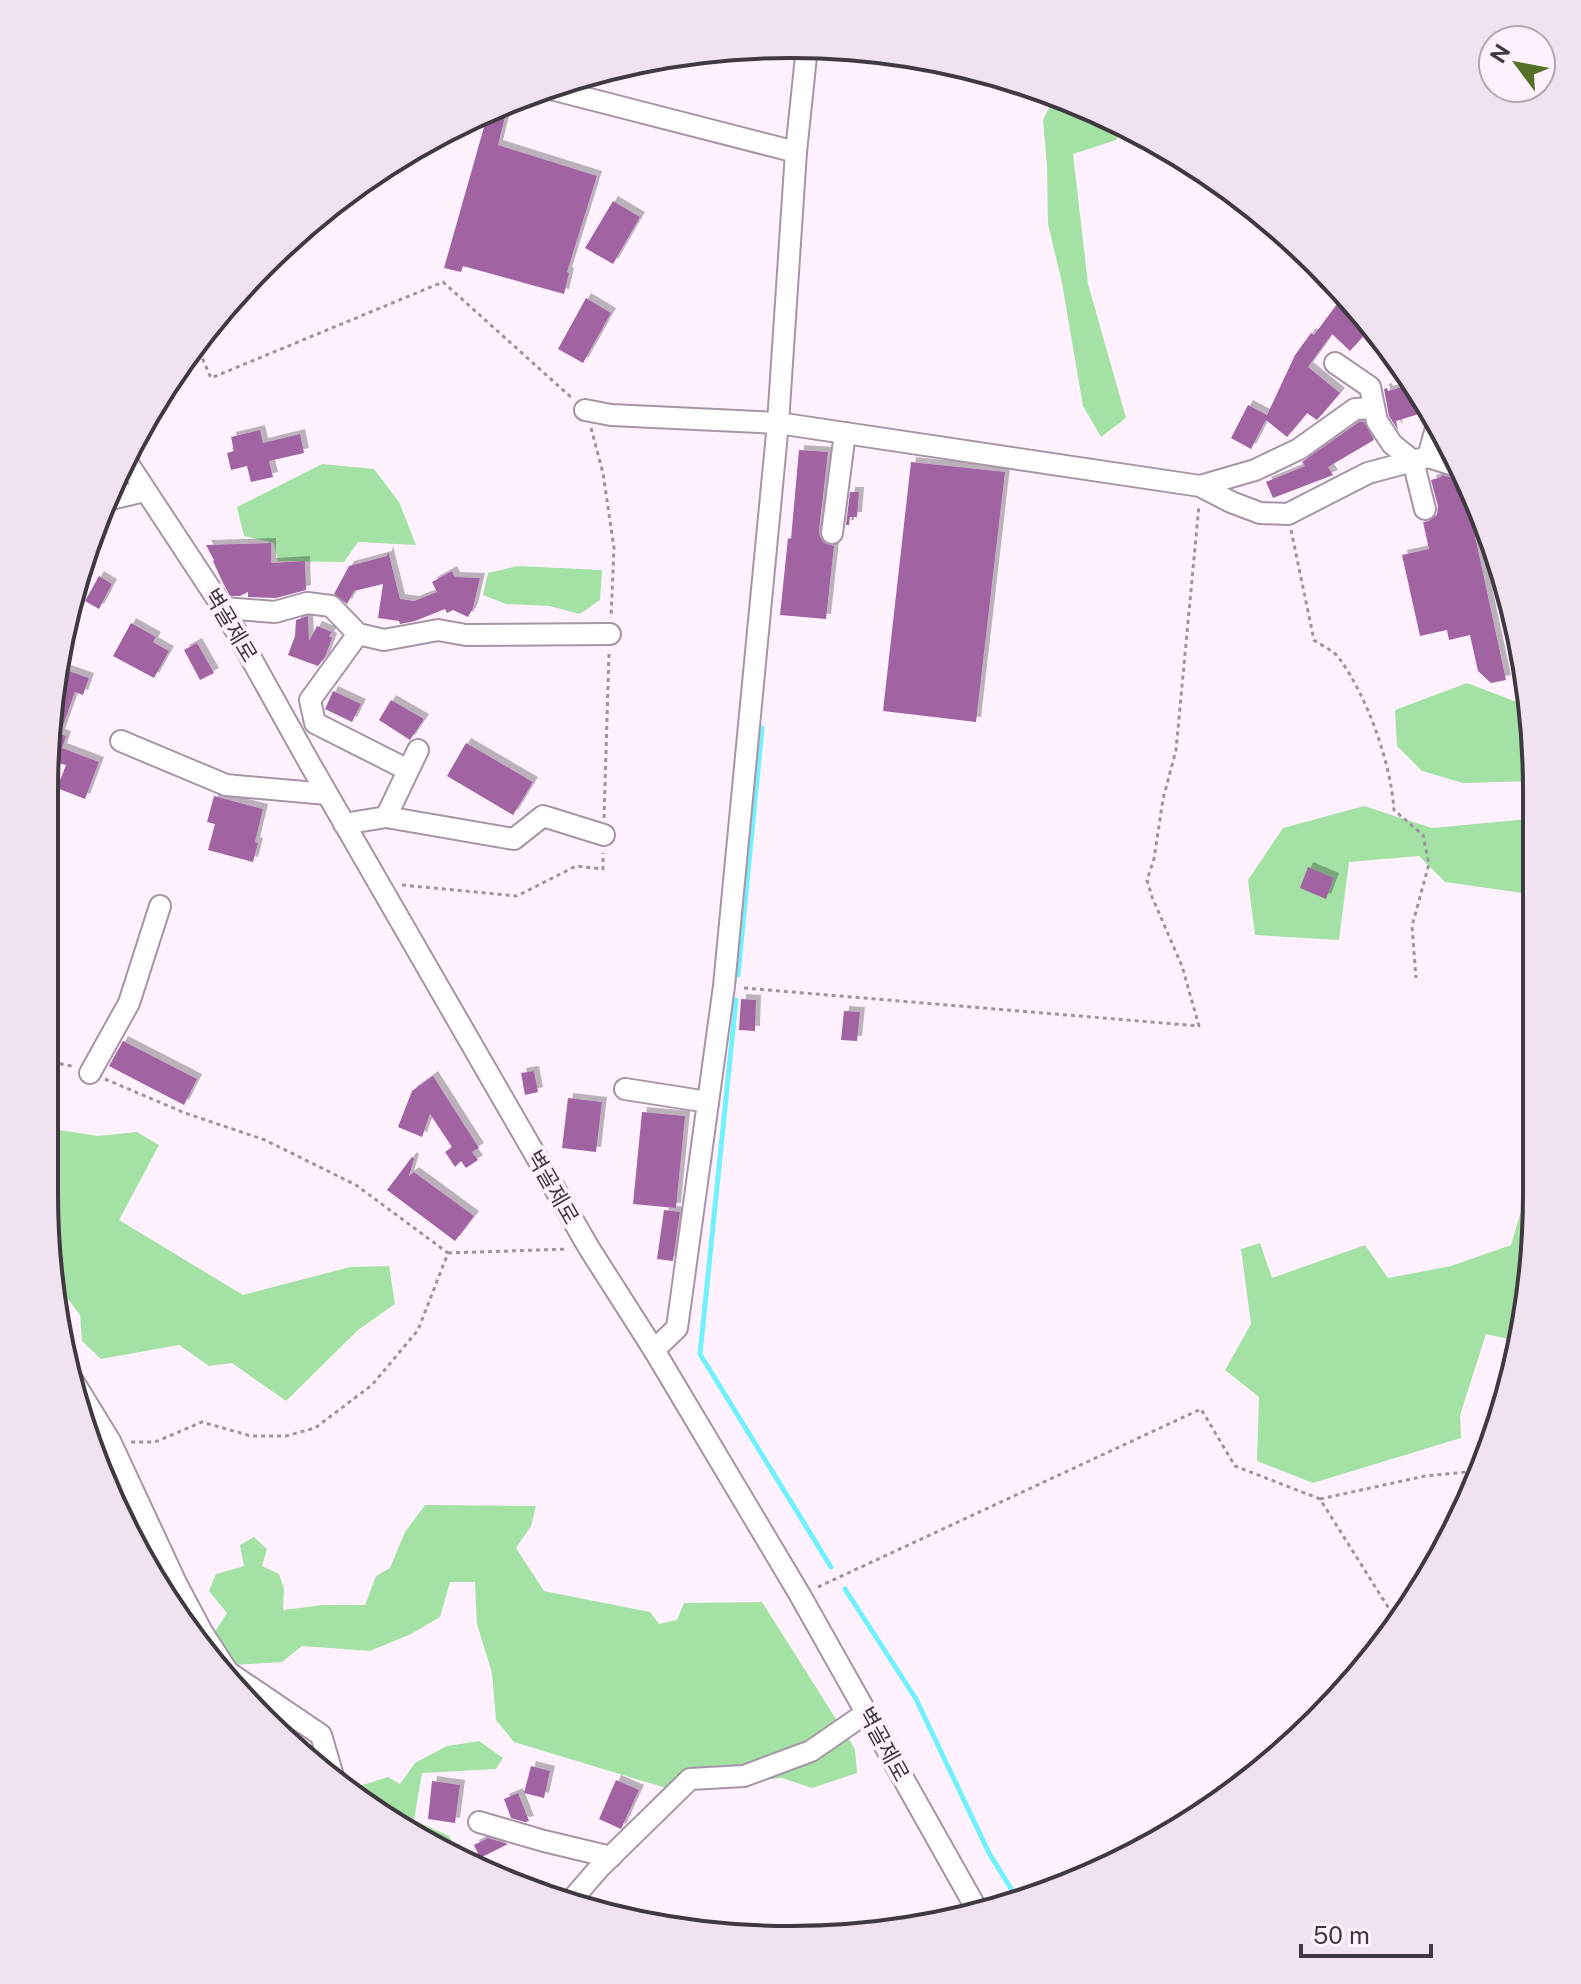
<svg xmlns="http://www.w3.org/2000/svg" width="1581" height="1984" font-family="'Public Sans','Noto Sans KR',sans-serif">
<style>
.green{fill:#a3e2a4}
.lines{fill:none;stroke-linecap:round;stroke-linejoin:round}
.stream{stroke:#71f0fe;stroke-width:5}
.building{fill:#a164a2;filter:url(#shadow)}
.minor-casing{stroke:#a795a7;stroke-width:24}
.path{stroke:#9f949e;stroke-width:3;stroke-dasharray:4 4;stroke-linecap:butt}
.minor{stroke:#fff;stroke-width:20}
.labels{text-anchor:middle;stroke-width:8;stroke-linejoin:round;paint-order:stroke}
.street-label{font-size:22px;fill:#413941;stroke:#fff2fe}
.rim{fill:none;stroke:#413941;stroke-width:4}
</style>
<defs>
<filter id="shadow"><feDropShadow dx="5" dy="-5" stdDeviation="0" flood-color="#0004"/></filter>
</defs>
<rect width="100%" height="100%" fill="#fff2fe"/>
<g class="green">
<polygon points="1055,96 1127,125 1116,140 1073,154 1088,284 1126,418 1101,437 1083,406 1062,283 1048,224 1047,165 1043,120"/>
<polygon points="322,464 374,469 399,502 416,545 358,542 344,562 278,561 274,543 244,536 237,507"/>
<polygon points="517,566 602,570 600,600 580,614 549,606 506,604 483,595 488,573"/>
<polygon points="1467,683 1530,707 1535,741 1536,781 1463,783 1422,771 1397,746 1395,710"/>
<polygon points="1364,806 1432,828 1528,819 1536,815 1536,895 1445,882 1419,856 1349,862 1339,940 1255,935 1248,880 1283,828"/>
<polygon points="53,1129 98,1136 137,1132 159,1145 119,1220 243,1295 350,1267 389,1266 395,1304 358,1330 286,1401 232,1363 209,1366 179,1345 101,1359 82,1341 80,1315 56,1283 44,1194 44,1136"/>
<polygon points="1535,1164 1537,1164 1537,1194 1523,1339 1522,1342 1486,1334 1460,1415 1461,1438 1313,1483 1257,1461 1259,1397 1225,1370 1251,1324 1241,1249 1260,1243 1272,1278 1365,1245 1388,1278 1451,1266 1511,1245"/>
<polygon points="425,1505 536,1506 531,1526 516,1548 544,1591 650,1612 659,1624 677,1620 684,1603 762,1602 855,1749 857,1773 812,1788 782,1778 669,1789 514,1742 496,1720 492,1673 477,1624 475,1582 450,1582 440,1617 411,1634 370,1651 302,1646 282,1662 233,1665 213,1635 227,1613 209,1591 216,1574 244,1566 240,1545 254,1537 267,1549 262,1566 279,1574 284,1589 283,1610 323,1605 365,1605 376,1576 390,1568 405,1532"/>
<polygon points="479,1741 503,1758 496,1769 422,1773 414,1820 449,1836 463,1859 417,1840 350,1789 388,1777 400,1784 415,1763 447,1746"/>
</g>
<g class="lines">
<g class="stream">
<polyline points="738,975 762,728"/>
<polyline points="736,1000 700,1354 831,1567"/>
<polyline points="845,1589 916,1699 989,1853 1018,1900"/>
</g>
</g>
<g class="building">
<polygon points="488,113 505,117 498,145 597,176 567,272 569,273 564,294 463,266 461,272 444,268"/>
<polygon points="613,201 640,217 613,264 585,248"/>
<polygon points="586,298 611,313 583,363 558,349"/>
<polygon points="1340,300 1357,312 1359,309 1372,326 1350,351 1332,334 1308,367 1340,393 1317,420 1307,413 1287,437 1266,420 1251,449 1231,438 1248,405 1267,415 1295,355 1311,333 1314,335"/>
<polygon points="1413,384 1432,410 1396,421 1398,430 1389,416 1384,389 1387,388 1388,391"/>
<polygon points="1359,422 1364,422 1374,440 1328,467 1333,475 1273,498 1266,482 1305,466 1302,462"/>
<polygon points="260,430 263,443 300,434 304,453 269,461 273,477 251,482 247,466 231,470 227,453 234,451 231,437"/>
<polygon points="799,450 828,452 819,531 820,537 824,543 834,546 826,619 780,615 788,538 791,539"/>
<polygon points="911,462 1005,472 976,722 883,711"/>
<polygon points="1442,475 1457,479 1465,509 1469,508 1506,680 1491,683 1478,671 1470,635 1449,640 1447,630 1420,636 1402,555 1429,549 1423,522 1429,521 1437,515 1438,506 1431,480 1441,477"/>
<polygon points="850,492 859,492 857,517 850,517 849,525 846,525"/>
<polygon points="271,543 271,563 305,561 306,590 276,598 248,597 248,592 240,596 230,596 222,581 213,561 214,560 206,545"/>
<polygon points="388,551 400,599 414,601 437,592 432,582 452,571 455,577 480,578 473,608 468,617 453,610 447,613 445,609 415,621 400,624 399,621 378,618 383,584 354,591 347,604 334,594 349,566 387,556"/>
<polygon points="99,576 112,584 99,609 85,601"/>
<polygon points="308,616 309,641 317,626 332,632 329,636 332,638 325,657 318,666 288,655 295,636 296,620"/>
<polygon points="131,623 156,637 153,642 169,651 154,678 113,656"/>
<polygon points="197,643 214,673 200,680 184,650"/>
<polygon points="60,668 89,678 83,695 75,692 60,734 66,736 62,748 99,762 85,799 57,788 66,765 46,760 46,742"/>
<polygon points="333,691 361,704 352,722 325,709"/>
<polygon points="391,700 424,719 410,740 379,720"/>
<polygon points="466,743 533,782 513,815 447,776"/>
<polygon points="214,796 263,809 255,842 258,843 253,862 208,850 215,824 207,822"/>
<polygon points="1308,867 1334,878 1326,899 1300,888"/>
<polygon points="741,999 756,1000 755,1031 739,1030"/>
<polygon points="844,1011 860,1012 857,1041 841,1040"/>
<polygon points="123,1041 197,1079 184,1105 109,1066"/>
<polygon points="534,1071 538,1092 525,1095 521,1073"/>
<polygon points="433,1076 479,1148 472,1152 478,1160 466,1168 461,1161 455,1167 445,1152 452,1147 430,1114 422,1137 398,1127 412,1091"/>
<polygon points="568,1098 602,1102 596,1152 562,1148"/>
<polygon points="642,1112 685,1116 676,1208 633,1204"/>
<polygon points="412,1157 414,1159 409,1176 414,1172 474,1216 455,1241 387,1190"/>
<polygon points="664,1210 680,1212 673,1261 657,1259"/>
<polygon points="531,1766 550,1771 544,1798 524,1793"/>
<polygon points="616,1780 639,1790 621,1829 599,1819"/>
<polygon points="432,1781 460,1785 455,1823 428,1819"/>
<polygon points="518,1793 529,1821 525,1822 511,1818 504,1799"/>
<polygon points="488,1838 508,1844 480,1858 474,1845"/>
</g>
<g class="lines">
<g class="minor-casing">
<g id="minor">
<polyline points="543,87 796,152"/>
<polyline points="1335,363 1370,387 1377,421 1392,444 1413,461 1425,509"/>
<polyline points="585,410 611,415 778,423 1200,486 1231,502 1260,513 1288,514 1368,473 1428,457 1438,421"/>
<polyline points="1428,457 1457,466"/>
<polyline points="125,459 223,608 310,764 589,1248 654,1350 800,1595 980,1915"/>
<polyline points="1200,486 1255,470 1299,449 1355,409 1374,408"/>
<polyline points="107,500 144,491"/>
<polyline points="832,533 845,433"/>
<polyline points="223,608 275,612 307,603 331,606 358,634 384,640 438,630 466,635 610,634"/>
<polyline points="358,634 310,700 315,723 408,770"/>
<polyline points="121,741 226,785 327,794"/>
<polyline points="386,817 514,839 543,816 604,835"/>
<polyline points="344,824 386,817 418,750"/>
<polyline points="90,1073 129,1003 160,906"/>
<polyline points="625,1089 708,1102"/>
<polyline points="654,1350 677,1328 724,986 778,423 796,152 807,47"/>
<polyline points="67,1371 110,1441 177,1585 202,1632 228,1672"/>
<polyline points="225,1673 228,1672 321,1735 333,1776"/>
<polyline points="479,1822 544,1841 611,1857"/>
<polyline points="569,1903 600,1867 690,1779 744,1776 811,1751 866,1713"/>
</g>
</g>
<g class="path">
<polyline points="196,344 211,378 443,282 573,399"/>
<polyline points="591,428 603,473 614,548 611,618"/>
<path d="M1291 530 1314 640C1322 646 1333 650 1339 658 1367 696 1391 763 1394 810L1423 835 1429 864 1412 926 1416 978"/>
<polyline points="604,818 609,653"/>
<polyline points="402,885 517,896 576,866 603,869 603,853"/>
<polyline points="744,988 1199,1026 1182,966 1152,897 1147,880 1154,859 1163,799 1176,750 1199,505"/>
<polyline points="44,1061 72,1066"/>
<polyline points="105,1079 185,1113 265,1140 356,1185 448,1253 418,1330 372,1385 315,1428 286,1436 251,1436 202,1422 155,1442 131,1442"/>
<polyline points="448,1253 568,1249"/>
<polyline points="1320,1499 1425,1476 1477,1471 1484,1467"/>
<polyline points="818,1587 1201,1409 1235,1466 1320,1499 1398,1623"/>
</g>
<use href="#minor" class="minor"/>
</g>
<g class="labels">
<g class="street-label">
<text transform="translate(231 625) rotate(59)" y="8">벽골제로</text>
<text transform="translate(553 1187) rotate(60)" y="8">벽골제로</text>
<text transform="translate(884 1744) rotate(61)" y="8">벽골제로</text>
</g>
</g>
<path d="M0 0H1581V1984H0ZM790 58H791A732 732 0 0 1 1523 790V1194A732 732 0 0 1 791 1926H790A732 732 0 0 1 58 1194V790A732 732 0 0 1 790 58Z" fill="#f0e3ef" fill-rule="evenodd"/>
<path class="rim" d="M790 58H791A732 732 0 0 1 1523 790V1194A732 732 0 0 1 791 1926H790A732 732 0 0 1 58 1194V790A732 732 0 0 1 790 58Z"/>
<g transform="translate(1517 64) rotate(302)"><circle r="38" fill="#fff2fe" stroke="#b3a8b2" stroke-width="2"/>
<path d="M0-6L14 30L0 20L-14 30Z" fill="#537228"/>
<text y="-12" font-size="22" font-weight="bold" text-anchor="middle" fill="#413941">N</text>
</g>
<path d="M1301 1944v12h130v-12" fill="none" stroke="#413941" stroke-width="4"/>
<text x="1313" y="1944" font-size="24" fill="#413941" stroke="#fff2fe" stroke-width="6" paint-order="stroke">50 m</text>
</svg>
